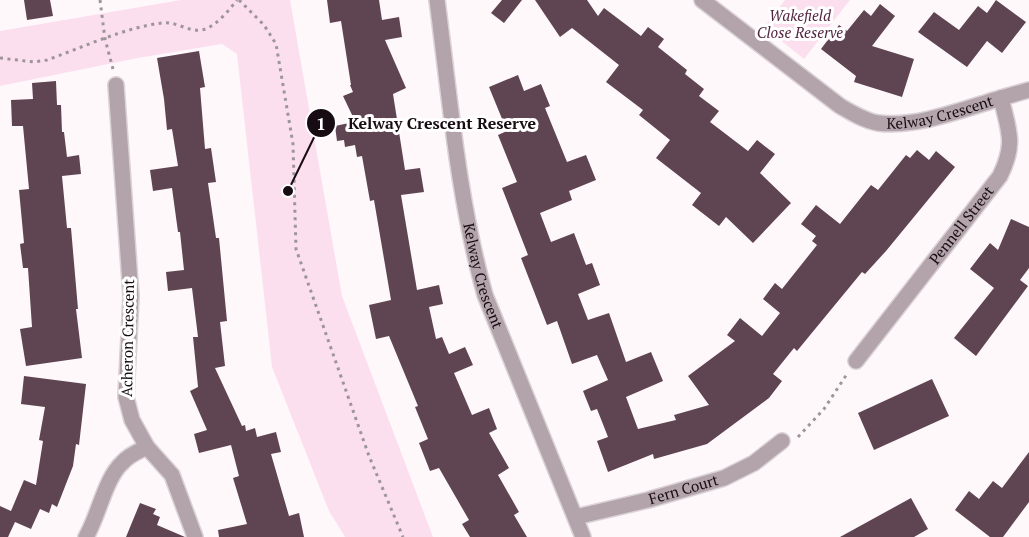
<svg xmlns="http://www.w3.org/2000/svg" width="1029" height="537" font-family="'PT Serif',serif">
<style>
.green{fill:#fcdfee}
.building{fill:#5f4452}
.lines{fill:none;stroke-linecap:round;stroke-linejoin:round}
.street-casing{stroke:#dad2d6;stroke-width:18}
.path{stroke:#9d9599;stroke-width:3;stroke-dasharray:3 4.5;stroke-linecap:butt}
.street{stroke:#b3a3ab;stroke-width:15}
.labels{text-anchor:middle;stroke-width:6;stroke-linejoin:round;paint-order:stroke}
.park-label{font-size:15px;font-style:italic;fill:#542641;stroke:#fff}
.street-label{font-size:15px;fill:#170c12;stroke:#fff}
.leader{fill:none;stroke:#170c12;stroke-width:2}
.callout-dot{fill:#170c12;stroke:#fff;stroke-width:2}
.mark-label{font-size:18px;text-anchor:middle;font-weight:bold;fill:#fff}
.callout-label{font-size:16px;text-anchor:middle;font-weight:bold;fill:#170c12;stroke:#fff;stroke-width:6;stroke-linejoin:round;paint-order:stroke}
</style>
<rect width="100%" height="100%" fill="#fff8fb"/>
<g class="green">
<polygon points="181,0 290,0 342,296 433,537 345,537 329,511 272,367 237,54 222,44 138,58 0,86 0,31"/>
<polygon points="785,0 850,0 804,59 764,27"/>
</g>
<g class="building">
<polygon points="24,0 50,0 53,16 27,20"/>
<polygon points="327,0 379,0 382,20 399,17 402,37 385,40 406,88 393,94 405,170 420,168 424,192 401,195 417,290 439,285 443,304 429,307 436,339 442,337 449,354 465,347 473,365 454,373 472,415 489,408 497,429 489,433 509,468 498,475 519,512 514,515 527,537 470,537 462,524 469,520 439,468 430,471 419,443 428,439 415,407 418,406 389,336 376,339 369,305 391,300 374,200 370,201 362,156 357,157 355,145 345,147 344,140 337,141 335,126 349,123 348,120 354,119 343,96 353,92 350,85 351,85 341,21 330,23"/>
<polygon points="502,0 522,0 504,23 491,13"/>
<polygon points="535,0 587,0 598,16 604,8 641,36 648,27 664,39 658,47 687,70 685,74 704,89 699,96 719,111 710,122 748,151 757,140 775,154 760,173 791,203 753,243 726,217 719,226 692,205 701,193 656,158 670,140 639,115 643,110 606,82 619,65 572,28 560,37"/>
<polygon points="996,0 1026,22 1002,53 987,41 967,67 918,32 934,12 959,30 978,6 987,13"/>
<polygon points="880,4 895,16 872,46 914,59 902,97 854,82 856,76 821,49 839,25 847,31 864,10 871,16"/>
<polygon points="199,51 205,87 200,88 205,149 211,148 216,182 208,183 216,238 219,238 227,321 220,322 225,366 215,368 242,426 245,425 246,431 255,428 257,437 276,432 281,452 271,454 289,516 299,513 304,537 219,537 218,530 247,524 233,478 239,476 231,445 199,453 194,434 207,430 190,391 198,387 193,337 198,337 192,288 168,291 166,272 184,270 180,232 178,232 172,188 153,191 150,170 178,166 172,129 167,130 164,99 157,58"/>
<polygon points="518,75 524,91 541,84 550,106 545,108 567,162 586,155 596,180 569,191 572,200 540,213 551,242 574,233 586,265 592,263 600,285 578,294 588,320 609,313 626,362 651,352 663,381 626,397 638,429 676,420 674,415 709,405 688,376 735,341 727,335 740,318 762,336 780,313 763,299 775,283 782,289 817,245 812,241 816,236 801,224 816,205 840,224 871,185 878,190 906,155 910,158 917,150 929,160 936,151 955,167 886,251 865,274 862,272 797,351 794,348 773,374 782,381 769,398 707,444 654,459 653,454 608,472 597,441 608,437 597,409 591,411 583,391 608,380 597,355 572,364 557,321 547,325 521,258 528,255 502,188 517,182 498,135 507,131 489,87"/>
<polygon points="56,81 57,105 61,105 62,132 64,132 67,157 79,155 81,174 62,176 67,228 71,228 78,309 76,309 82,358 26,366 20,329 32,327 28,268 23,268 20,244 24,243 19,190 29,189 23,126 12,126 11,100 33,99 32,83"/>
<polygon points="1011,219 1029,227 1029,268 1020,280 1028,286 976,356 954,338 994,288 970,269 990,243 998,250"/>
<polygon points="24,376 86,384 79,445 76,444 73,466 57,507 52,504 49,513 40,509 31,529 15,522 8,537 0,537 0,506 11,511 24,480 36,485 43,441 39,440 45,407 21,404"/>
<polygon points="932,379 949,416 874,450 858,413"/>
<polygon points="1029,452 1029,502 1003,537 990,537 955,510 969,491 979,499 993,481 1002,488"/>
<polygon points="911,498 928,529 914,537 840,537"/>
<polygon points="140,503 156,509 153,514 160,517 157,525 185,537 126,537"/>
</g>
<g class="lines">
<g class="street-casing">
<g id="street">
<path id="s1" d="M437 0C450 99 458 199 485 295L583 537"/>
<path id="s2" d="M702 0 840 106C852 113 865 121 878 123 916 128 964 109 1001 98"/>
<polyline points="116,85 131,296 126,397 132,420 147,447 172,475 195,537"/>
<path id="s3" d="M856 361 1000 176C1016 143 1009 132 1001 98L1029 90"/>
<path id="s4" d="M576 517 648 500 724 478 754 463 782 441"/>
<path d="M86 537C99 515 105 478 123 462 129 455 139 451 147 447"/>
</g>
</g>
<g class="path">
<polyline points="100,0 105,39 113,69"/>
<polyline points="239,0 264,25 276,44 293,144 296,249 369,456 403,537"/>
<path d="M0 58 34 62 47 60C81 48 126 27 162 23 176 21 188 32 202 30 216 27 229 10 237 0"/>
<polyline points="798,437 824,409 847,374"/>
</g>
<use href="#street" class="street"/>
</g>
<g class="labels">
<g class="park-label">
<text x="800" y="21">Wakefield<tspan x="800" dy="17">Close Reserve</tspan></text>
</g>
<g class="street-label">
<text dy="5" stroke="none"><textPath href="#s2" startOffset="279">Kelway Crescent</textPath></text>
<text dy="5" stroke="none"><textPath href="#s3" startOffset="172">Pennell Street</textPath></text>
<text dy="5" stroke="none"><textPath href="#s1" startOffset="280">Kelway Crescent</textPath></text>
<text transform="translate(128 338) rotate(-89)" y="5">Acheron Crescent</text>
<text dy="5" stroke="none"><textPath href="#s4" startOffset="111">Fern Court</textPath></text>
</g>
</g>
<path class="leader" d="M288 191L321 123"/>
<g class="callout-dot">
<circle cx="288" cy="191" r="6"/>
<circle cx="321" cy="123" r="15"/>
</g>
<g class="mark-label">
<text x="321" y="130">1</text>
</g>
<g class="callout-label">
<text x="442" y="129">Kelway Crescent Reserve</text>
</g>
</svg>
